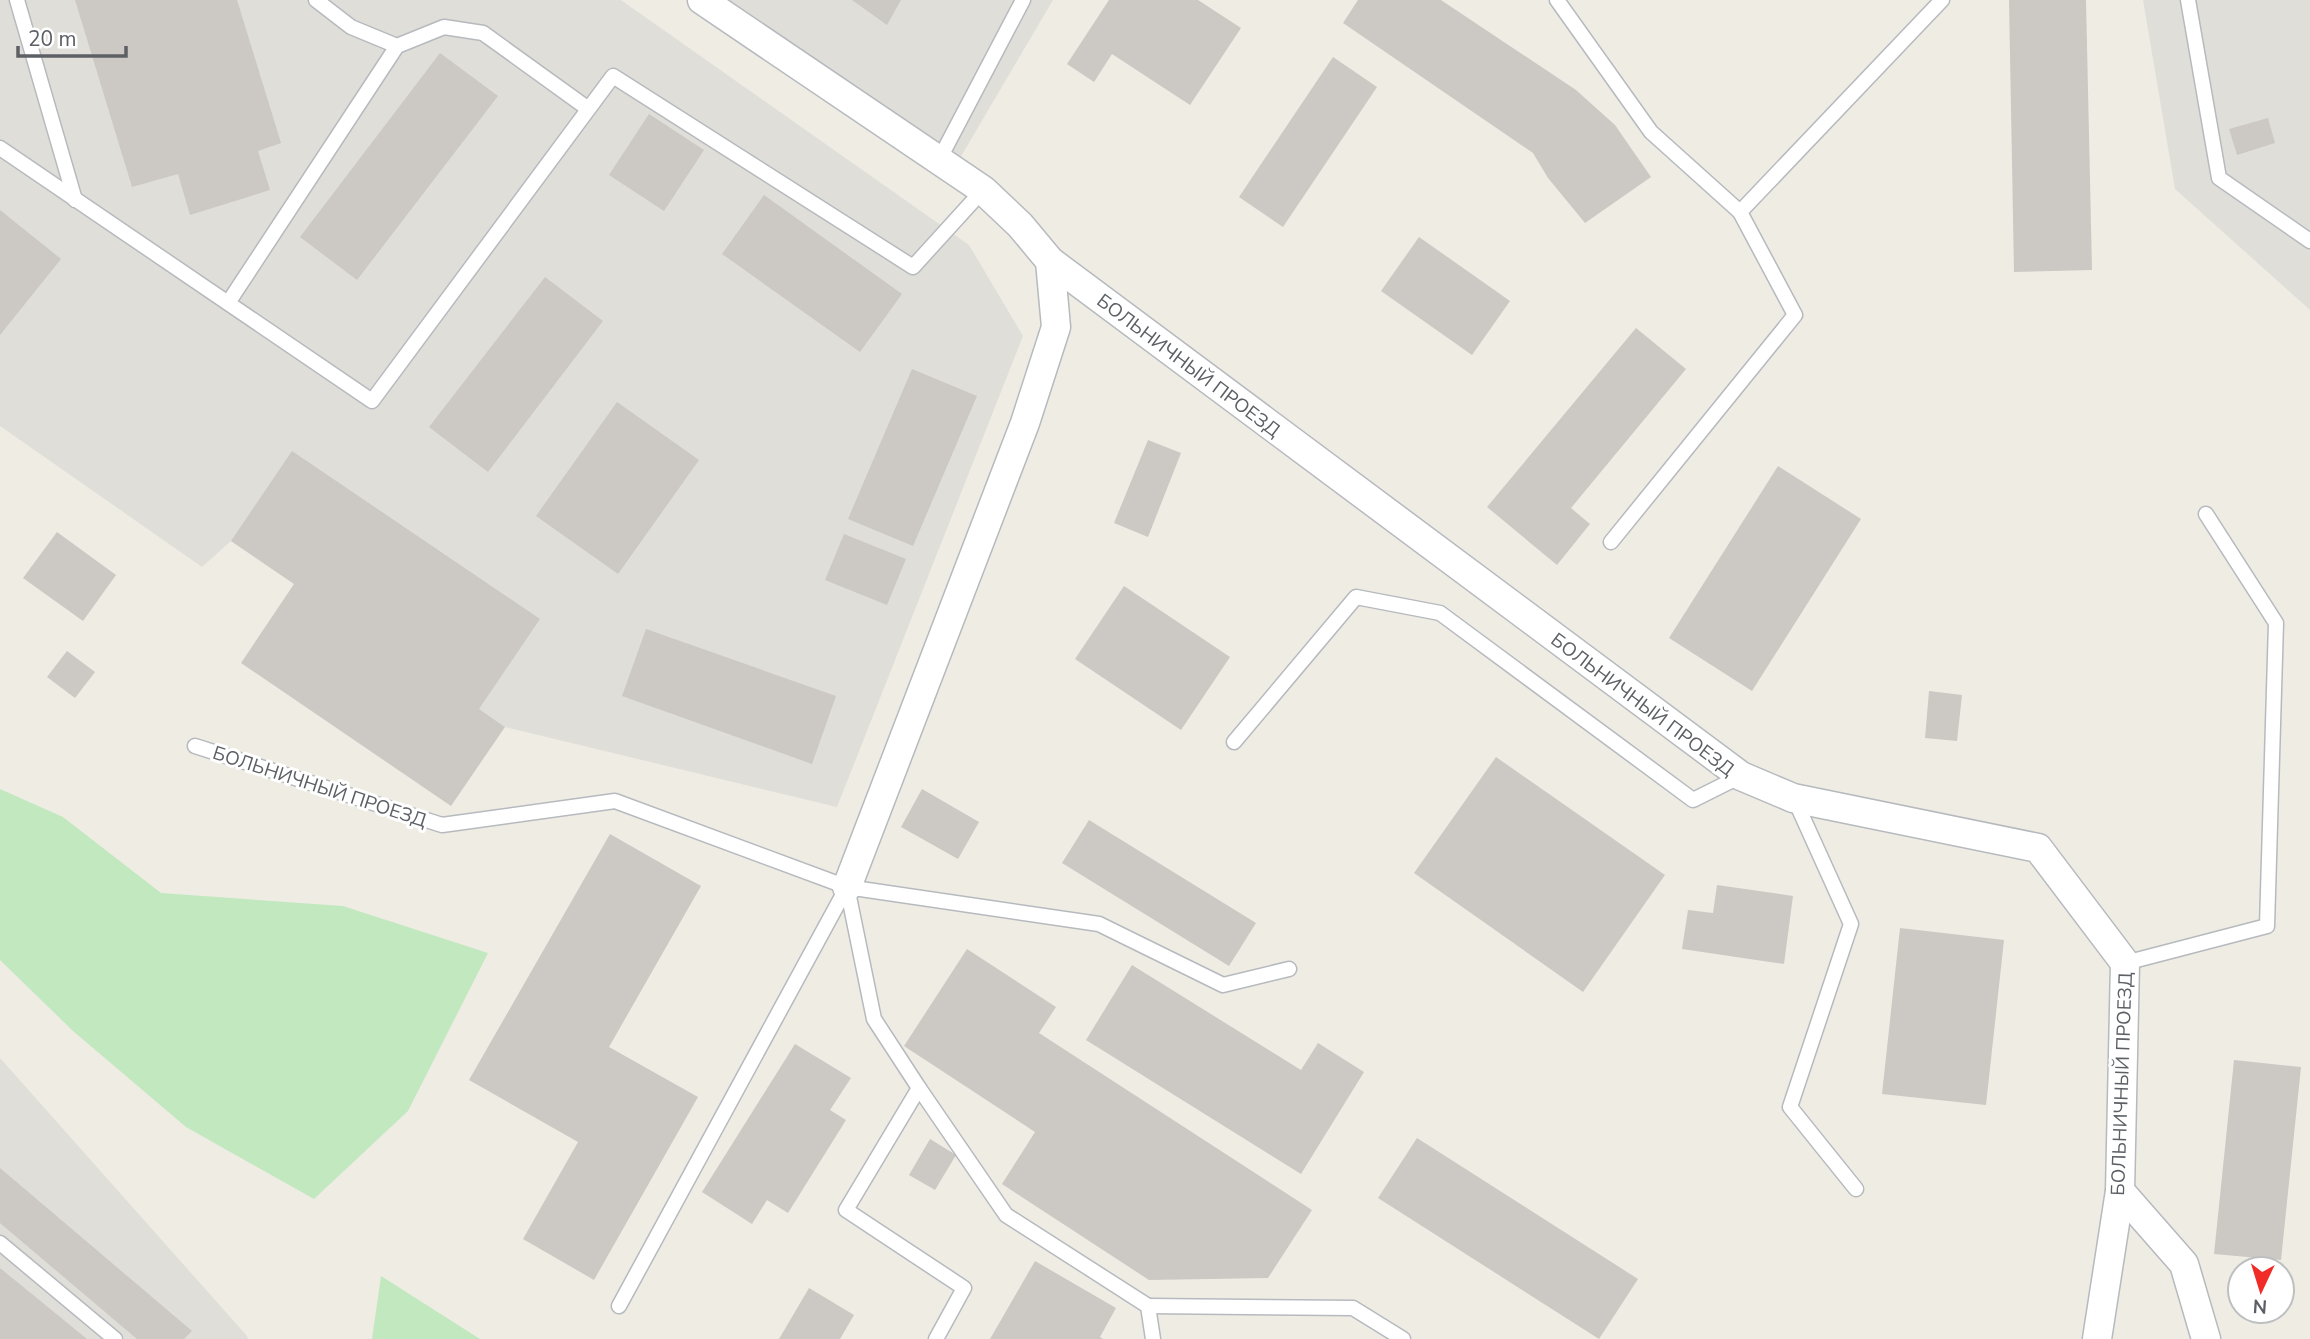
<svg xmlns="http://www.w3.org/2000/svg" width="2310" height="1339" font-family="'Nunito Sans',sans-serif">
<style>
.industrial{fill:#e0ded8}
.green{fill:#c1e8bf}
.building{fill:#ccc8c3}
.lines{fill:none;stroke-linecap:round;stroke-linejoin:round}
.service-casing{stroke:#b6babe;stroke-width:17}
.minor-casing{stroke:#b6babe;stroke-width:31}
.service{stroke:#fff;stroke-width:14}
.minor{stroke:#fff;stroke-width:28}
.labels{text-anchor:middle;stroke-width:6;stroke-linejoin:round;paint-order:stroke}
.street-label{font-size:19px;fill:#5c6065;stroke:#fff}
</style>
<rect width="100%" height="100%" fill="#efece4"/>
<g class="industrial">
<polygon points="0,0 621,0 969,245 1023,336 837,807 505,727 231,541 202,567 0,426"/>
<polygon points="727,0 1053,0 960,158"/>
<polygon points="2143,0 2310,0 2310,310 2175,189"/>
<polygon points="0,1058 247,1336 248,1339 0,1339"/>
</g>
<g class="green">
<polygon points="0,789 63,817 161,893 343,906 488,953 408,1111 314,1199 186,1127 73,1031 0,960"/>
<polygon points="381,1276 480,1339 372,1339"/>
</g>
<g class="building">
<polygon points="75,0 237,0 281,143 258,151 270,190 190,215 178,174 132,187"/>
<polygon points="852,0 901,0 887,25"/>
<polygon points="1109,0 1198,0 1241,28 1190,105 1112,54 1094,82 1067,64"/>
<polygon points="1358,0 1441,0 1576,90 1615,125 1651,177 1585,223 1548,178 1533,153 1343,23"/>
<polygon points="2009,0 2086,0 2092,270 2014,272"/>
<polygon points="440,53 498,96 357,280 300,237"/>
<polygon points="1333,57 1377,87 1283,227 1239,197"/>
<polygon points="649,114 704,150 664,211 609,175"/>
<polygon points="2268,118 2275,143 2237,155 2229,129"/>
<polygon points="764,195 902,294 860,352 722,254"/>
<polygon points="0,210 61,259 0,335"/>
<polygon points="1419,237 1510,301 1472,355 1381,291"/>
<polygon points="545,277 603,321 488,472 429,427"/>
<polygon points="1636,328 1686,369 1571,508 1590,524 1557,565 1487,507"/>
<polygon points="912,369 977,396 913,546 848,519"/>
<polygon points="617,402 699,460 618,574 536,516"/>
<polygon points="1148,440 1181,453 1148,537 1114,523"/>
<polygon points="292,451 540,619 479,709 505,727 451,806 241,663 294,584 231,541"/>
<polygon points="1778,466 1861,519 1752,691 1669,638"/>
<polygon points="57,532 116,575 83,621 23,578"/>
<polygon points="844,534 906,559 887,605 825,580"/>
<polygon points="1124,586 1230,657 1181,730 1075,659"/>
<polygon points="646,629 836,696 812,764 622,696"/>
<polygon points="67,651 95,672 75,698 47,677"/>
<polygon points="1929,691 1962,695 1957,741 1925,738"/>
<polygon points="1496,757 1665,875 1583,992 1414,873"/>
<polygon points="922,789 979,822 958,859 901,827"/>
<polygon points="1089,820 1256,923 1229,966 1062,863"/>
<polygon points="610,834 701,886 609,1047 698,1097 594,1280 523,1239 578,1142 469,1080"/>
<polygon points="1717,885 1793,896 1784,964 1682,949 1688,910 1713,913"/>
<polygon points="1900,928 2004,940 1986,1105 1882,1094"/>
<polygon points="967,949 1056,1007 1039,1033 1312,1210 1268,1278 1149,1280 1002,1184 1035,1132 904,1046"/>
<polygon points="1132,965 1301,1070 1318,1043 1364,1072 1301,1174 1086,1040"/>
<polygon points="795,1044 851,1078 830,1110 846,1120 788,1213 767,1200 752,1224 702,1192"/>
<polygon points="2234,1060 2301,1067 2281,1260 2214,1254"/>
<polygon points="1417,1138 1638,1279 1599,1339 1378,1198"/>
<polygon points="930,1139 956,1155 935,1190 909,1175"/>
<polygon points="0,1168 192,1331 184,1339 137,1339 0,1223"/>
<polygon points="1035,1261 1116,1308 1100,1337 1103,1339 990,1339"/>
<polygon points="0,1268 87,1339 0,1339"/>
<polygon points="809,1288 854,1315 840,1339 779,1339"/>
</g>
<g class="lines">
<g class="service-casing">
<g id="service">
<polyline points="17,0 75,200"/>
<polyline points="316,0 351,27 397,46 444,27 483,33 587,108"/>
<polyline points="1557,0 1651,132 1740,212"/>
<polyline points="2188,0 2219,178 2310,241"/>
<polyline points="0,148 372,401 613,76 913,267 983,190"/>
<polyline points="939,160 1023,0"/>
<polyline points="228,303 397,46"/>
<polyline points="1611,542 1795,315 1740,212 1942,0"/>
<polyline points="1234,742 1356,597 1440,613 1693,800 1741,776"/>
<polyline points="195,746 442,825 615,801 847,887 1099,924 1223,985 1289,969"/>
<polyline points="1794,798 1851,924 1790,1107 1856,1189"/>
<polyline points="847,887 874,1019 919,1088 846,1210 964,1288 936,1339"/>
<polyline points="2125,963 2267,926 2276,623 2206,514"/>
<polyline points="919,1088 1006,1215 1148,1306 1153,1339"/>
<polyline points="0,1243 115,1339"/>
<polyline points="619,1306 847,887"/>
<polyline points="1148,1306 1353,1308 1403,1339"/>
</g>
</g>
<g class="minor-casing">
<g id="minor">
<polyline points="702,0 983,190 1020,225 1050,261 1741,776 1793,798 2038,848 2125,963 2120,1191 2097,1339"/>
<polyline points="847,887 1025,423 1056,327 1050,261"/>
<polyline points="2120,1191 2184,1264 2206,1339"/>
</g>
</g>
<use href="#service" class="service"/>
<use href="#minor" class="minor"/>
</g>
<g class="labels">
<g class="street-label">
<text transform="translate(1189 365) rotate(37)" y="7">БОЛЬНИЧНЫЙ ПРОЕЗД</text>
<text transform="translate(1643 704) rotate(37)" y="7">БОЛЬНИЧНЫЙ ПРОЕЗД</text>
<text transform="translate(320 786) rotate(18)" y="7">БОЛЬНИЧНЫЙ ПРОЕЗД</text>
<text transform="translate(2121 1084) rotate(-88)" y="7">БОЛЬНИЧНЫЙ ПРОЕЗД</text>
</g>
</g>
<g transform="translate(2261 1290) rotate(184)"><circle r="33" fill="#ffffff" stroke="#bebfc1" stroke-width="2"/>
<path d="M0-5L12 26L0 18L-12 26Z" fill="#f12c28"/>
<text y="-10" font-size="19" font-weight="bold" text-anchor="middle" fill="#5c6065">N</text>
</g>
<path d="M18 46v10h108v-10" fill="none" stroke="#5c6065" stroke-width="3.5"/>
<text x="28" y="46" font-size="21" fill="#5c6065" stroke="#ffffff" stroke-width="5" paint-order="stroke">20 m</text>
</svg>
